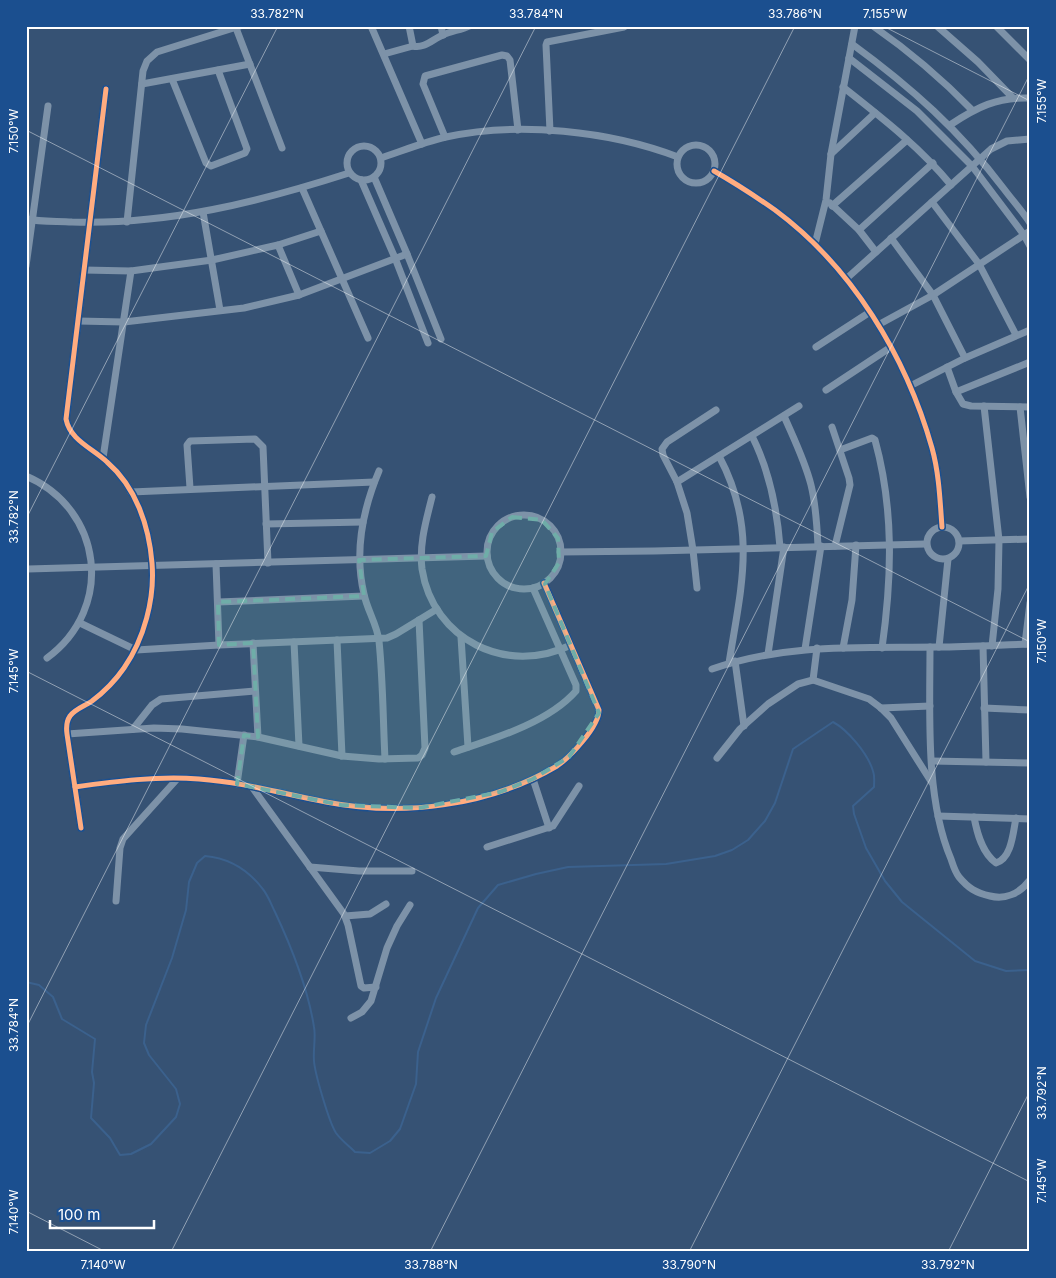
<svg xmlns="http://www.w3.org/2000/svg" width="1056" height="1278" font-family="Inter,sans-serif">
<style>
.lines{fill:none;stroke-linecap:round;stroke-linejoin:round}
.stream{stroke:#3b618d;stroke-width:2}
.minor{stroke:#7d92a8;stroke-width:7}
.cycleway-casing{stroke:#1b4f8f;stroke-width:8}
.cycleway{stroke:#ffac80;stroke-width:5}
.marked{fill:#6fada8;fill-opacity:0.2;stroke:#6fada8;stroke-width:4;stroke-dasharray:10 6;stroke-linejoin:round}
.ticks{fill:none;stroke:#fff;stroke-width:1;stroke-opacity:0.45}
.neatline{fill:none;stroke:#fff;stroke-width:2}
.ticks-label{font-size:12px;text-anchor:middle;fill:#fff}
</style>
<rect width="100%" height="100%" fill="#365274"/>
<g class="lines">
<path class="stream" d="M26 982 39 985 53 997 62 1019 95 1039 92 1072 94 1083 91 1118 110 1138 120 1155 131 1154 151 1144 176 1117 180 1104 176 1089 149 1055 144 1043 146 1025 172 958 186 910 189 882 197 863 205 856C228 858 248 870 262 888 268 895 271 904 275 912 291 946 308 989 314 1027 316 1036 313 1050 314 1061 315 1074 329 1122 336 1133 341 1140 349 1146 355 1152L370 1153 390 1141 400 1129 416 1084 418 1052 436 998 478 908 498 885 536 874 568 867 666 864 715 856 732 850 748 840 765 821 775 803 793 749 833 722C848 730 868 754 873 771 875 776 874 782 874 787L853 806 854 814 866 848 885 881 902 902 975 961 1006 971 1030 970"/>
<g class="minor">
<polyline points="371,26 422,144"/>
<path d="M409 26 413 46C424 49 433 39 443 35 451 31 461 30 469 26"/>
<polyline points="441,26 443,35"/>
<path d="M873 26C909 51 942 79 972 110"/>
<polyline points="937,26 978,62 1013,98"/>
<polyline points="996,26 1030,60"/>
<polyline points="236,28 282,148"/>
<path d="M852 44C911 87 960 131 1004 189 1013 201 1023 212 1030 223"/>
<polyline points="384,54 413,46"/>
<polyline points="849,58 917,111 972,166 1024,235 1030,246"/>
<polyline points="172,79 206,163 211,166 245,153 247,149 218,70"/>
<polyline points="142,84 250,64"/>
<path d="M843 87C881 117 920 147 951 185"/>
<path d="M950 125C977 107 997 97 1030 98"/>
<polyline points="550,131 546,45 547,42 624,27"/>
<polyline points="445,137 423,84 425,76 502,55 507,56 510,60 518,130"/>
<circle cx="696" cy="164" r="19"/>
<circle cx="364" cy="163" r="17"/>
<polyline points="831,154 875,113"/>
<path d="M381 158C402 151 424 142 446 137 518 121 610 131 678 157"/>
<path d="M714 171C735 183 755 196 775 210 852 267 906 356 932 448 939 473 940 500 942 527"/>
<polyline points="374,177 407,254 441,339"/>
<polyline points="361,180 395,258 428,343"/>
<polyline points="302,188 368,338"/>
<polyline points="932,202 979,264 1016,335"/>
<polyline points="830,203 859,230 876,252"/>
<polyline points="832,206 907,140"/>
<polyline points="203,212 220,310"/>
<path d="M26 219C41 222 57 221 72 222 168 225 259 202 349 173"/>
<polyline points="127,222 143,71 147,61 157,52 240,26"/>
<polyline points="859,230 933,163"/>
<polyline points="891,238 933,295 965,358"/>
<polyline points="815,244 826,200 831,154 855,26"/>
<polyline points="278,245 321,231"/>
<polyline points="26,266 48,106"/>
<polyline points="84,270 131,271 160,267 212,260 278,245 299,295"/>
<polyline points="846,279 991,149 1007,141 1030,139"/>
<polyline points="78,321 124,322 244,308 299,295 407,254"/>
<polyline points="878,325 933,295 1030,231"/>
<polyline points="816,347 870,312"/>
<polyline points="947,367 956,392 963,404 971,406 1030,407"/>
<polyline points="910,386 965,358 1030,330"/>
<polyline points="826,390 891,347"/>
<polyline points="956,392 1030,362"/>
<polyline points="984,406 999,540 998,589 992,646"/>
<polyline points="1020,407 1030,497"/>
<path d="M784 416C794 439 805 461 811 485 816 505 817 525 818 546"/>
<polyline points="832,427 849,478 850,485 835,546"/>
<path d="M752 436C770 472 777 508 780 547"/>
<path d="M840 450 872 438 875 440C894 509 892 577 882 648"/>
<path d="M719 456C758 529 741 587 729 663"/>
<polyline points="103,458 131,271"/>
<path d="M379 471C363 509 354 552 364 594 367 610 377 624 379 641 383 680 383 720 385 759"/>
<path d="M26 476C103 509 115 608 47 658"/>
<polyline points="677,482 799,406"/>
<polyline points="190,488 187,445 190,441 255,439 263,447 268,563"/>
<polyline points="131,492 374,482"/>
<path d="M432 497C426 521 419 544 422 569 433 640 507 676 571 645"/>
<circle cx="524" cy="552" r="37"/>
<polyline points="266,524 363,522"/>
<circle cx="943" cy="543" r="16"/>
<polyline points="959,541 1030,539"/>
<polyline points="560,552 654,551 926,544"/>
<polyline points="216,564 219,645"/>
<polyline points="28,569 487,556"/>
<polyline points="697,588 693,550 687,513 677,482 663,455 662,449 667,442 716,410"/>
<polyline points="218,602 364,596"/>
<polyline points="80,623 136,650 219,645 387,638 396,634 437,609"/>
<polyline points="461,637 468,747"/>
<polyline points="337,640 342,756"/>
<polyline points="294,642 299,746"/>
<polyline points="253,643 258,737"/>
<polyline points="1025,644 1030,603"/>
<polyline points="983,646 986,762"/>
<path d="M930 647C930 714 925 798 951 859 953 865 955 872 959 877 968 888 976 893 990 896 1006 900 1020 893 1030 880"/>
<polyline points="939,647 948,559"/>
<polyline points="843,648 852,600 856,545"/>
<polyline points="805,649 821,546"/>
<polyline points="768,654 784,547"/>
<polyline points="735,661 744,726"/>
<path d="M712 669C787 643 860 648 938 647 969 647 999 645 1030 644"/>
<polyline points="813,680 817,648"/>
<polyline points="881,708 930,706"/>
<polyline points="984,708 1030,710"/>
<polyline points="133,729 152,705 161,699 255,691"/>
<polyline points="67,734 154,728 182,729 258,737 342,756 379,759 418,758 422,755 425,748 419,620"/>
<path d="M454 752C493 739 548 723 576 691V685L533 588"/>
<polyline points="717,758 740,729 768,704 798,684 813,680 869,699 881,708 891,718 932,783"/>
<polyline points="932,761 1030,763"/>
<polyline points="533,779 549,828"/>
<polyline points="237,784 244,735"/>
<path d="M75 787C117 781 157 776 199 779 242 782 284 794 326 802 403 817 489 806 557 766 570 757 599 727 599 710L544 583"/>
<polyline points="252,787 344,914 348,925 361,986 364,988 376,987"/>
<polyline points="938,816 1030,819"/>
<path d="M974 817C977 833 982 853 996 863 1012 858 1013 832 1016 818"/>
<path d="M81 828 67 734C66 727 66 722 70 716 75 709 85 706 92 701 104 692 115 681 124 668 144 639 155 599 152 563 149 526 136 487 107 462 92 448 70 440 66 419L106 89"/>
<polyline points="487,847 553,826 579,786"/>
<polyline points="310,867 359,871 412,871"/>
<polyline points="116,901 120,848 123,839 178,778"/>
<polyline points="345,916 370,914 386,904"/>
<polyline points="351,1018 362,1012 371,1001 387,948 397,926 410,905"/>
</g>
<g class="cycleway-casing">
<g id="cycleway">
<path d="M714 171C735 183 755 196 775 210 852 267 906 356 932 448 939 473 940 500 942 527"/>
<path d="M75 787C117 781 157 776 199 779 242 782 284 794 326 802 403 817 489 806 557 766 570 757 599 727 599 710L544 583"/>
<path d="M81 828 67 734C66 727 66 722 70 716 75 709 85 706 92 701 104 692 115 681 124 668 144 639 155 599 152 563 149 526 136 487 107 462 92 448 70 440 66 419L106 89"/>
</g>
</g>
<use href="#cycleway" class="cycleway"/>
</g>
<path class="marked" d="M512 517 542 520 558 538 559 563 545 584 599 713 569 757 533 779 500 792 419 808 341 805 237 784 244 735 258 737 253 643 219 645 218 602 364 596 359 560 486 556 492 532Z"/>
<path class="ticks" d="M883 26 1030 101M26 130 1030 642M26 519 278 26M26 671 1030 1182M26 1028 536 26M26 1211 106 1252M171 1252 795 26M430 1252 1030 74M689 1252 1030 583M948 1252 1030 1091"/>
<rect width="1056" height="1278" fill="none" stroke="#1b4f8f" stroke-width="55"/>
<path d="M50 1220v8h104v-8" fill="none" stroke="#ffffff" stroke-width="2.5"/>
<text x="58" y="1220" font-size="15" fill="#ffffff" stroke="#1b4f8f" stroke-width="4" paint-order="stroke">100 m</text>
<rect x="28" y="28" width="1000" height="1222" class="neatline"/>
<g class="ticks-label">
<text x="277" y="18">33.782°N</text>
<text x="536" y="18">33.784°N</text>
<text x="795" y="18">33.786°N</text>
<text x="885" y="18">7.155°W</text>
<text transform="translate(1042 101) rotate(-90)" y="4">7.155°W</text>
<text transform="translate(14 131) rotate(-90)" y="4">7.150°W</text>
<text transform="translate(14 517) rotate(-90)" y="4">33.782°N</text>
<text transform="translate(1042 641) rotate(-90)" y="4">7.150°W</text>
<text transform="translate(14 671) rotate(-90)" y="4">7.145°W</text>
<text transform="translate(14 1025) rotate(-90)" y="4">33.784°N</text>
<text transform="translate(1042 1093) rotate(-90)" y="4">33.792°N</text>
<text transform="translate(1042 1181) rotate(-90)" y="4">7.145°W</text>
<text transform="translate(14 1212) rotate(-90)" y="4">7.140°W</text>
<text x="103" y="1269">7.140°W</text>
<text x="431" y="1269">33.788°N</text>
<text x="689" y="1269">33.790°N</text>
<text x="948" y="1269">33.792°N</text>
</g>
</svg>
